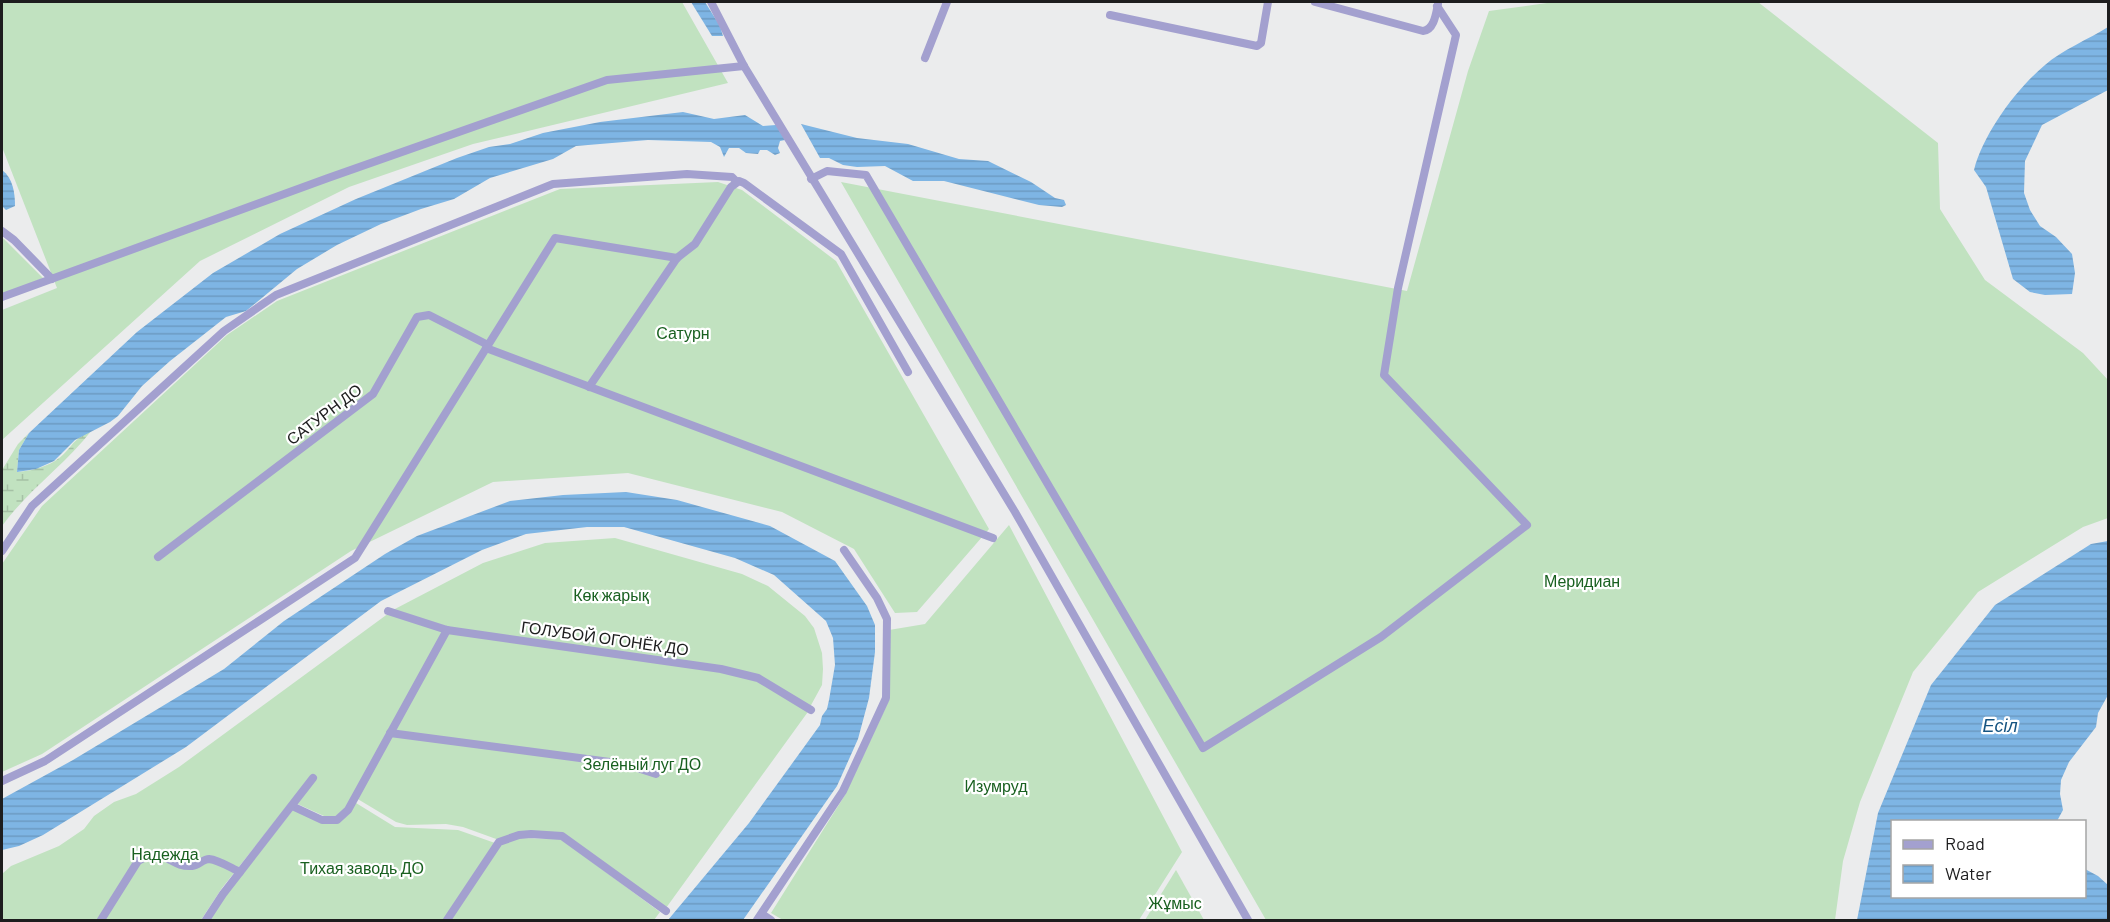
<svg xmlns="http://www.w3.org/2000/svg" width="2110" height="922" font-family="Barlow,sans-serif">
<style>
.wetland{fill:url(#wetland-marsh)}
.garden{fill:#c1e2c0}
.water{fill:url(#water-rules)}
.lines{fill:none;stroke-linecap:round;stroke-linejoin:round}
.minor{stroke:#a3a0cf;stroke-width:8}
.labels{text-anchor:middle;stroke-width:4.5;stroke-linejoin:round;paint-order:stroke}
.park-label{font-size:16px;fill:#196020;stroke:#fff}
.street-label{font-size:16px;fill:#1d1d1e;stroke:#fff}
.water-label{font-size:18px;font-style:italic;fill:#165481;stroke:#fff}
</style>
<defs>
<pattern id="wetland-marsh" width="20" height="14" patternUnits="userSpaceOnUse" patternTransform="scale(1.5)"><rect width="20" height="14" fill="#c1e2c0"/><path d="M1 5h8M5 5V1M11 12h8M15 12V8" fill="none" stroke="#a5c1a5"/></pattern>
<pattern id="water-rules" width="6" height="5" patternUnits="userSpaceOnUse" patternTransform="scale(1.5)"><rect width="6" height="5" fill="#7eb5e4"/><path d="M0 2.5h6" fill="none" stroke="#6c9bc3"/></pattern>
</defs>
<rect width="100%" height="100%" fill="#ebeced"/>
<path class="wetland" d="M92 430C65 465 28 490 2 526V470L18 444 29 433 19 450 17 472C30 471 43 468 55 461 71 451 71 439 92 430Z"/>
<g class="garden">
<polygon points="2,2 682,2 728,83 473,144 349,187 200,261 2,440 2,310 57,288 2,147"/>
<polygon points="1554,2 1758,2 1938,143 1940,209 1985,280 2083,353 2108,380 2108,518 2083,527 1978,592 1913,672 1860,802 1843,861 1835,920 1266,920 841,182 1407,291 1468,71 1489,11"/>
<polygon points="718,182 742,190 836,261 989,529 917,612 895,613 854,549 782,512 628,473 493,482 351,551 42,754 2,772 2,564 42,506 227,335 277,301 560,189"/>
<polygon points="2,238 4,239 43,278 2,295"/>
<polygon points="1009,525 1182,852 1139,920 783,920 771,913 845,795 890,698 889,630 925,624"/>
<polygon points="615,538 742,574 768,586 805,616 814,628 822,653 823,669 822,685 810,707 758,676 448,627 393,610 483,563 545,543"/>
<polygon points="389,613 444,631 347,807 336,816 324,816 291,801 222,888 201,920 2,920 2,874 11,866 59,846 84,829 94,816 114,802 136,794 179,767"/>
<polygon points="448,632 722,670 757,679 810,709 666,908 564,834 555,832 535,833 499,840 463,827 446,824 407,825 396,822 356,798"/>
<polygon points="356,803 395,827 458,830 495,843 519,838 561,839 660,912 654,920 210,920 229,891 293,810 337,823 348,815"/>
<polygon points="1176,870 1204,920 1145,920"/>
</g>
<g class="water">
<polygon points="691,2 705,2 720,26 723,36 712,36"/>
<path d="M2108 27V90L2042 125 2025 161 2024 193 2030 210 2040 226 2056 237 2072 254 2075 273 2072 294 2045 295 2030 292 2013 279 1986 187 1974 170C1983 134 2016 89 2045 65 2062 50 2089 39 2108 27Z"/>
<polygon points="683,112 714,119 745,115 763,126 776,125 785,140 780,141 778,148 780,153 775,155 767,150 760,150 758,154 746,153 739,148 729,148 724,157 720,147 711,142 648,140 576,146 553,159 490,178 454,199 421,209 381,224 337,245 297,269 246,311 226,317 170,361 142,386 118,416 110,422 75,440 54,461 36,469 17,472 19,450 29,433 137,332 213,273 280,234 356,199 457,158 489,147 510,144 543,133 600,122"/>
<polygon points="801,124 857,138 908,144 959,159 988,161 1031,182 1055,198 1064,200 1066,205 1062,207 1039,205 944,181 913,181 885,166 857,167 843,165 829,158 820,158"/>
<path d="M2 170C13 178 15 193 15 206L6 210 2 206Z"/>
<polygon points="626,492 677,500 770,526 835,561 867,606 875,625 875,652 869,698 858,739 837,786 743,920 668,920 749,823 820,725 822,716 827,709 829,700 835,665 833,638 826,621 774,575 735,558 624,527 587,527 526,534 482,550 381,601 186,747 43,835 19,846 2,850 2,799 73,760 224,669 284,621 385,554 417,536 510,501 563,495"/>
<polygon points="2108,541 2108,695 2098,713 2096,727 2069,762 2061,780 2060,794 2063,810 2057,821 1892,822 1892,896 2084,896 2085,869 2098,876 2108,885 2108,920 1857,920 1878,813 1931,685 1995,605 2091,544"/>
</g>
<g class="lines">
<g class="minor">
<polyline points="711,2 744,66 1015,512 1248,920"/>
<path d="M1315 2 1423 31C1434 30 1436 14 1438 4"/>
<polyline points="1110,15 1257,46 1261,43 1268,2"/>
<polyline points="925,58 947,2"/>
<polyline points="811,179 827,171 866,175 1203,748 1381,637 1527,525 1384,375 1398,288 1456,35 1437,6"/>
<polyline points="2,231 14,240 52,279"/>
<polyline points="2,297 328,178 607,80 744,66"/>
<polyline points="486,348 993,538"/>
<polyline points="589,387 677,258 695,244 731,187 739,181 744,183 841,254 908,372"/>
<polyline points="2,551 32,506 224,331 276,295 553,184 687,174 732,177 737,182"/>
<polyline points="158,557 373,394 417,317 429,315 488,345"/>
<polyline points="388,611 447,630 721,669 758,678 811,710"/>
<polyline points="390,733 625,764 656,774"/>
<polyline points="2,781 45,761 355,558 555,238 677,258"/>
<polyline points="292,806 322,820 337,820 348,810 447,630"/>
<polyline points="762,914 771,920"/>
<path d="M101 920 138 861C165 845 169 868 192 866 199 865 203 859 209 859 219 860 231 868 240 872"/>
<polyline points="206,920 223,894 313,778"/>
<polyline points="447,920 499,842 519,835 531,834 562,836 666,911"/>
<polyline points="757,920 843,791 886,698 887,619 877,598 844,550"/>
</g>
</g>
<g class="labels">
<g class="park-label">
<text x="683" y="339">Сатурн</text>
<text x="1582" y="587">Меридиан</text>
<text x="611" y="601">Көк жарық</text>
<text x="642" y="770">Зелёный луг ДО</text>
<text x="996" y="792">Изумруд</text>
<text x="165" y="860">Надежда</text>
<text x="362" y="874">Тихая заводь ДО</text>
<text x="1175" y="909">Жұмыс</text>
</g>
<g class="street-label">
<text transform="translate(324 414) rotate(-37)" y="6">САТУРН ДО</text>
<text transform="translate(605 638) rotate(8)" y="6">ГОЛУБОЙ ОГОНЁК ДО</text>
</g>
<g class="water-label">
<text x="2000" y="732">Есіл</text>
</g>
</g>
<rect width="2110" height="922" fill="none" stroke="#1d1d1e" stroke-width="6"/>
<rect x="1891" y="820" width="195" height="78" fill="#ffffff" stroke="#a5a5a5" stroke-width="1.5"/>
<rect x="1903" y="840" width="30" height="9" fill="#a3a0cf" stroke="#a5a5a5" stroke-width="1.5"/>
<text x="1945" y="850" font-size="18" fill="#1d1d1e">Road</text>
<rect x="1903" y="865" width="30" height="18" fill="url(#water-rules)" stroke="#a5a5a5" stroke-width="1.5"/>
<text x="1945" y="880" font-size="18" fill="#1d1d1e">Water</text>
</svg>
